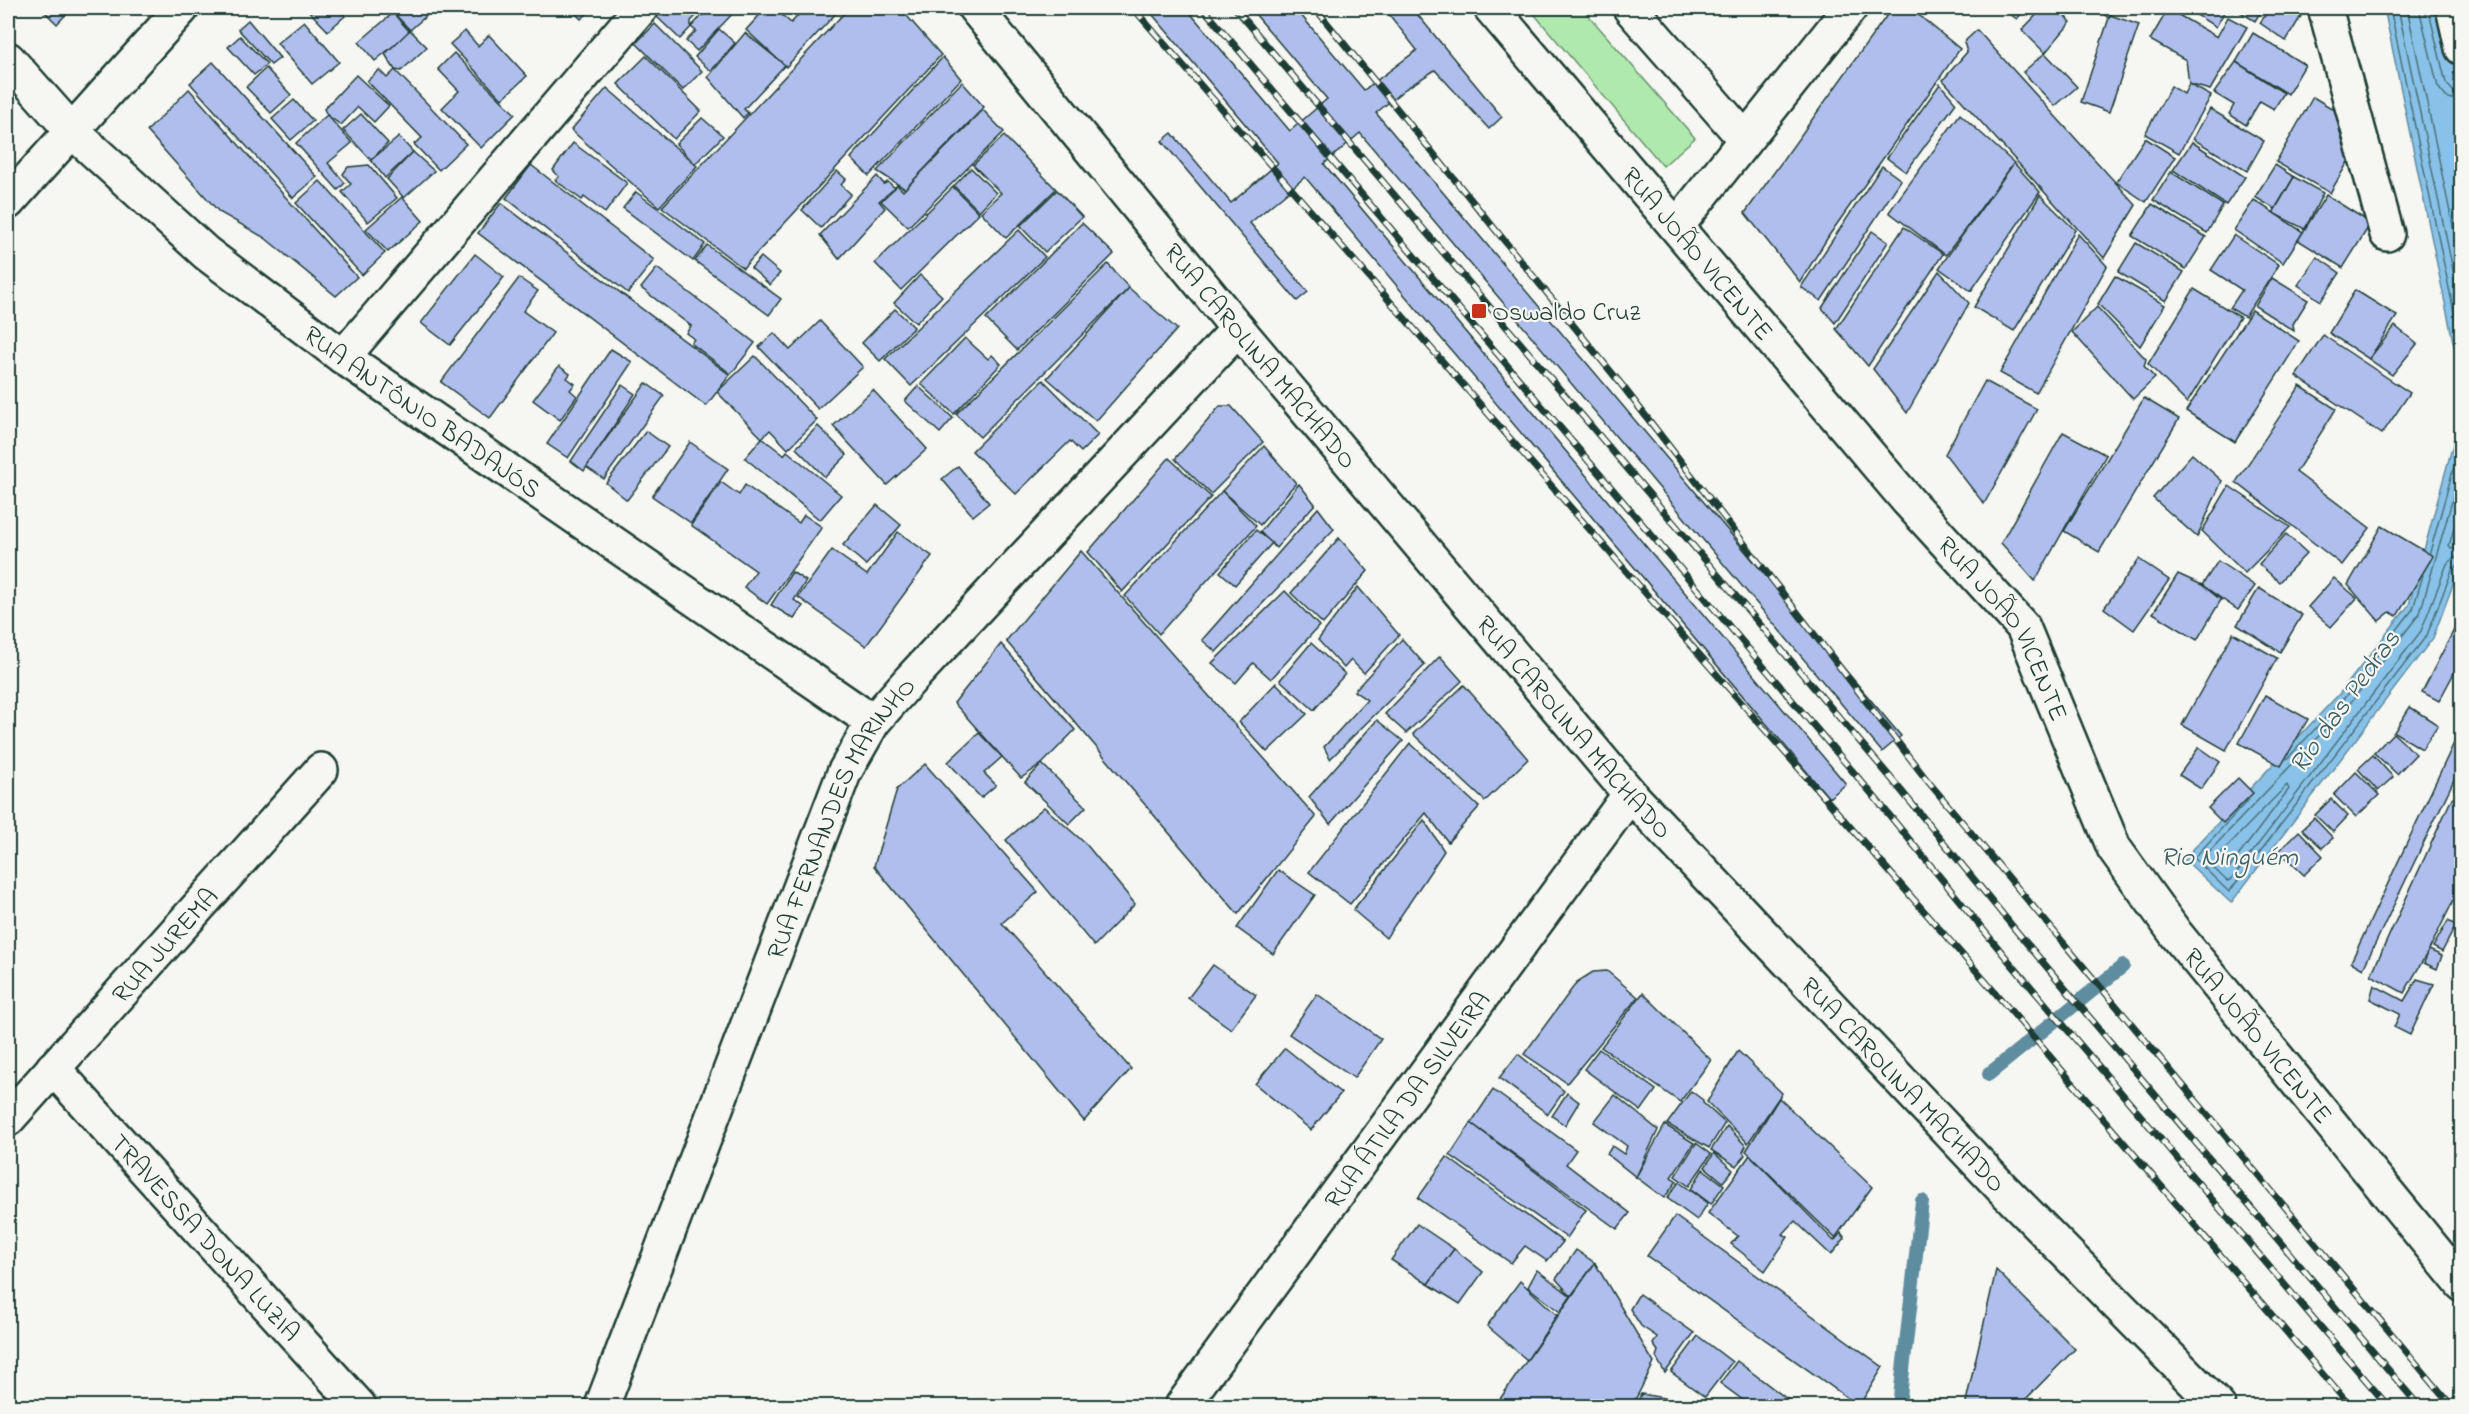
<svg xmlns="http://www.w3.org/2000/svg" width="2469" height="1414" font-family="'Indie Flower',sans-serif">
<style>
.green{fill:#afe9ad;stroke:#679370;stroke-width:1.5}
.water{fill:#89c2e8;stroke:#5f8da0;stroke-width:1.5}
.lines{fill:none;stroke-linecap:round;stroke-linejoin:round}
.shore{stroke:#49727c;stroke-width:1.5}
.stream{stroke:#5f8da0;stroke-width:14}
.building{fill:#b0beee;stroke:#1f3d34;stroke-width:1.5}
.minor-casing{stroke:#1f3d34;stroke-width:38}
.major-casing{stroke:#1f3d34;stroke-width:38}
.minor{stroke:#f6f6f2;stroke-width:33}
.major{stroke:#f6f6f2;stroke-width:33}
.rail-casing{stroke:#1f3d34;stroke-width:7}
.rail{stroke:#f6f6f2;stroke-width:4.5;stroke-dasharray:14;stroke-linecap:butt}
.poi-dot{fill:#c8321e;stroke:#f6f6f2;stroke-width:2}
.labels{text-anchor:middle;stroke-width:4.5;stroke-linejoin:round;paint-order:stroke}
.street-label{font-size:26px;fill:#1f3d34;stroke:#f6f6f2}
.poi-label{font-size:26px;fill:#1f3d34;stroke:#f6f6f2;text-anchor:start}
.water-label{font-size:27px;font-style:italic;fill:#3a5e61;stroke:#f6f6f2}
</style>
<rect width="100%" height="100%" fill="#f6f6f2"/>
<filter id="ink" filterUnits="userSpaceOnUse"><feTurbulence type="fractalNoise" baseFrequency=".0167" numOctaves="2"/><feDisplacementMap in="SourceGraphic" scale="12" xChannelSelector="R" yChannelSelector="G"/><feConvolveMatrix kernelMatrix="1 2 1 2 8 2 1 2 1" color-interpolation-filters="sRGB"/></filter>
<g filter="url(#ink)">
<polygon class="green" points="1529,8 1582,8 1695,138 1663,166"/>
<g class="water">
<polygon points="2384,8 2441,8 2461,90 2461,380"/>
<polygon points="2461,415 2461,563 2433,638 2231,903 2184,859 2340,693 2409,605"/>
</g>
<g class="lines">
<g class="shore">
<polyline points="2390,8 2462,350"/>
<polyline points="2398,8 2462,313"/>
<polyline points="2407,8 2462,269"/>
<polyline points="2419,8 2438,87 2446,97 2462,102"/>
<polyline points="2428,8 2446,83 2453,91 2462,93"/>
<polyline points="2462,466 2420,613 2351,702 2205,856 2205,860 2227,881 2231,880 2421,631 2447,564 2453,558 2462,557"/>
<polyline points="2462,499 2449,546 2451,549 2462,548"/>
<polyline points="2430,552 2462,438"/>
<polyline points="2287,759 2345,697 2413,609 2423,575"/>
<polygon points="2287,785 2289,789 2230,867 2226,867 2218,860 2218,856"/>
<polyline points="2249,799 2194,858 2229,892 2427,635 2453,568 2462,564"/>
</g>
<g class="stream">
<polyline points="1989,1074 2123,966"/>
<polyline points="1899,1406 1922,1201"/>
</g>
</g>
<g class="building">
<polygon points="41,8 72,8 57,24"/>
<polygon points="306,8 337,8 345,16 328,31"/>
<polygon points="389,8 433,8 434,9 410,30"/>
<polygon points="570,8 594,8 581,19"/>
<polygon points="666,8 704,8 691,21 691,27 680,39 657,17"/>
<polygon points="709,8 738,8 697,51 686,41 696,31 691,27"/>
<polygon points="766,8 774,8 791,23 805,8 841,8 786,67 746,30"/>
<polygon points="849,8 900,8 941,55 743,268 662,207"/>
<polygon points="1147,8 1186,8 1290,131 1327,99 1250,8 1295,8 1364,90 1417,50 1384,8 1412,8 1502,117 1489,129 1435,70 1405,89 1376,113 1901,736 1882,752 1360,133 1324,164 1846,784 1829,798 1305,177 1250,223 1308,292 1297,301 1162,141 1172,133 1231,203 1278,163"/>
<polygon points="1892,8 1910,8 1960,49 1830,234 1800,282 1745,213"/>
<polygon points="2001,8 2026,8 2017,19"/>
<polygon points="2043,8 2056,8 2071,22 2045,53 2022,30"/>
<polygon points="2098,8 2117,8 2108,18"/>
<polygon points="2185,8 2234,8 2232,12 2226,9 2216,27"/>
<polygon points="2239,8 2263,8 2255,21 2237,10"/>
<polygon points="2270,8 2306,8 2286,41 2260,23"/>
<polygon points="2168,9 2217,37 2228,17 2247,27 2210,90 2189,84 2186,60 2150,40"/>
<polygon points="393,13 410,32 375,61 359,42"/>
<polygon points="2110,15 2139,25 2109,112 2081,102"/>
<polygon points="248,20 280,58 271,65 238,29"/>
<polygon points="304,21 339,62 312,84 277,43"/>
<polygon points="655,24 702,71 683,90 636,43"/>
<polygon points="719,29 735,43 711,71 695,57"/>
<polygon points="410,30 427,47 401,71 395,70 385,54"/>
<polygon points="1977,30 2136,205 2104,258 1943,80 1967,52 1964,42"/>
<polygon points="465,31 478,46 489,35 527,76 502,99 450,44"/>
<polygon points="745,33 785,65 744,109 748,113 743,118 708,77"/>
<polygon points="2253,33 2305,65 2288,94 2236,62"/>
<polygon points="240,36 267,64 254,75 228,47"/>
<polygon points="454,53 515,114 481,148 442,108 459,91 438,69"/>
<polygon points="2045,53 2077,87 2055,106 2023,72"/>
<polygon points="646,56 701,111 674,139 618,84"/>
<polygon points="943,57 961,79 869,176 851,158"/>
<polygon points="213,62 317,177 293,198 190,83"/>
<polygon points="2236,62 2284,93 2274,109 2260,101 2246,125 2229,114 2234,105 2214,93"/>
<polygon points="266,68 291,95 271,113 246,87"/>
<polygon points="379,70 387,78 395,70 466,144 439,170 414,144 422,138 367,81"/>
<polygon points="356,75 389,106 374,122 358,107 341,125 327,115 324,109"/>
<polygon points="962,82 984,107 905,189 877,171"/>
<polygon points="1940,84 1956,103 1906,172 1887,158"/>
<polygon points="2189,84 2211,96 2179,153 2145,134 2171,86 2184,94"/>
<polygon points="607,88 697,166 659,207 571,130"/>
<polygon points="189,89 357,277 336,296 265,238 219,212 147,131"/>
<polygon points="2313,97 2348,118 2340,132 2359,143 2330,193 2276,162"/>
<polygon points="294,100 313,121 291,140 272,119"/>
<polygon points="2210,109 2264,141 2247,171 2193,139"/>
<polygon points="983,110 1004,132 908,227 881,201 897,185 903,191 905,189"/>
<polygon points="361,114 388,143 371,160 343,130"/>
<polygon points="1960,114 2014,163 1946,255 1889,212"/>
<polygon points="327,115 352,143 328,163 345,183 338,190 296,143"/>
<polygon points="702,118 723,136 695,164 676,144"/>
<polygon points="1004,136 1056,189 1006,238 981,212 1001,193 973,165"/>
<polygon points="399,137 413,152 385,178 371,160"/>
<polygon points="2145,138 2175,157 2146,202 2116,182"/>
<polygon points="2192,142 2245,177 2226,205 2173,170"/>
<polygon points="573,143 627,183 605,213 584,197 582,200 555,180 559,177 553,170"/>
<polygon points="413,152 434,171 404,198 387,179"/>
<polygon points="2014,163 2040,192 1971,291 1939,268"/>
<polygon points="369,165 397,198 368,222 342,192 351,184 343,174 348,167"/>
<polygon points="531,165 654,260 628,293 506,198"/>
<polygon points="2275,165 2294,177 2275,209 2255,197"/>
<polygon points="1882,166 1901,180 1821,301 1801,287"/>
<polygon points="971,168 996,193 979,211 954,186"/>
<polygon points="837,171 846,179 841,185 851,194 821,228 802,210"/>
<polygon points="2171,172 2223,205 2207,233 2153,200"/>
<polygon points="877,176 884,184 888,182 895,188 879,201 885,208 839,259 820,235"/>
<polygon points="2294,177 2323,193 2305,229 2273,213"/>
<polygon points="320,181 385,253 362,275 296,203"/>
<polygon points="953,187 979,213 901,290 875,263"/>
<polygon points="1057,190 1082,217 1045,252 1020,226"/>
<polygon points="636,192 705,244 693,261 623,208"/>
<polygon points="2040,195 2075,230 2014,331 1974,307"/>
<polygon points="2326,195 2371,223 2343,268 2298,240"/>
<polygon points="402,197 423,221 388,252 366,229"/>
<polygon points="2254,200 2303,232 2283,263 2234,230"/>
<polygon points="501,203 730,375 706,406 478,233"/>
<polygon points="2152,204 2206,237 2186,269 2132,236"/>
<polygon points="1082,223 1114,254 1017,350 986,319"/>
<polygon points="1904,227 1943,254 1868,366 1836,329"/>
<polygon points="1019,230 1045,257 911,386 885,359"/>
<polygon points="1872,231 1888,242 1835,323 1822,308"/>
<polygon points="2078,234 2107,266 2036,393 2000,373"/>
<polygon points="2234,235 2279,265 2245,317 2230,308 2242,290 2211,270"/>
<polygon points="2136,243 2184,272 2166,301 2118,272"/>
<polygon points="707,245 781,299 769,315 695,261"/>
<polygon points="475,254 504,277 450,345 421,323"/>
<polygon points="761,257 780,273 770,285 751,268"/>
<polygon points="2317,257 2340,273 2321,301 2298,285"/>
<polygon points="1108,264 1129,288 980,437 956,414"/>
<polygon points="657,268 755,343 731,374 691,343 694,339 686,333 691,326 641,288"/>
<polygon points="1939,271 1969,303 1907,413 1873,369"/>
<polygon points="920,275 942,296 916,323 894,303"/>
<polygon points="2115,276 2165,305 2140,346 2098,304"/>
<polygon points="519,278 538,291 523,311 553,333 490,418 441,382"/>
<polygon points="2272,278 2308,300 2293,324 2294,331 2255,306"/>
<polygon points="1129,288 1177,329 1096,421 1047,378"/>
<polygon points="2194,289 2240,317 2187,403 2148,364"/>
<polygon points="2355,290 2397,316 2369,359 2329,333"/>
<polygon points="2097,307 2146,359 2144,366 2155,378 2133,399 2072,332"/>
<polygon points="895,309 914,327 880,361 862,343"/>
<polygon points="2252,310 2299,341 2235,442 2186,411"/>
<polygon points="820,321 863,367 818,409 759,347 774,333 790,350"/>
<polygon points="2395,326 2417,344 2392,375 2369,359"/>
<polygon points="2323,335 2410,393 2382,434 2296,376"/>
<polygon points="965,338 988,359 992,355 1001,364 954,414 921,384"/>
<polygon points="611,349 632,362 568,458 547,444"/>
<polygon points="755,356 817,420 788,449 770,430 762,438 717,392"/>
<polygon points="559,366 570,374 567,378 575,384 570,390 577,396 560,420 533,400"/>
<polygon points="1043,380 1098,435 1081,452 1070,441 1016,494 972,451"/>
<polygon points="1985,381 2037,409 1984,504 1945,454"/>
<polygon points="646,383 664,396 604,479 586,467"/>
<polygon points="622,385 635,394 584,471 571,461"/>
<polygon points="918,386 953,418 940,433 905,401"/>
<polygon points="2300,386 2336,409 2296,472 2370,528 2342,565 2236,482"/>
<polygon points="873,390 927,449 887,485 833,426"/>
<polygon points="2144,398 2179,419 2099,552 2064,531"/>
<polygon points="1220,406 1231,406 1263,442 1211,494 1175,459"/>
<polygon points="818,426 847,455 825,477 796,448"/>
<polygon points="646,431 668,447 627,500 606,483"/>
<polygon points="2063,432 2106,455 2035,581 2001,543"/>
<polygon points="762,438 784,455 787,451 841,495 820,520 745,458"/>
<polygon points="690,442 728,469 691,523 652,496"/>
<polygon points="1264,446 1296,483 1260,525 1222,491"/>
<polygon points="2192,454 2222,481 2197,537 2153,498"/>
<polygon points="1169,458 1211,497 1122,592 1088,552"/>
<polygon points="958,466 989,503 973,516 942,479"/>
<polygon points="721,482 739,495 745,485 799,523 804,515 822,527 767,604 744,587 756,571 691,525"/>
<polygon points="1299,484 1315,504 1276,548 1260,532"/>
<polygon points="2229,486 2290,527 2245,573 2202,531"/>
<polygon points="1222,491 1256,526 1159,634 1125,596"/>
<polygon points="877,505 901,525 866,565 843,545"/>
<polygon points="1318,508 1334,529 1216,652 1202,640"/>
<polygon points="2382,526 2433,556 2397,616 2390,612 2379,621 2348,585"/>
<polygon points="1256,530 1272,543 1235,585 1220,572"/>
<polygon points="898,532 932,556 866,646 798,597 832,550 867,575"/>
<polygon points="2286,534 2307,553 2279,582 2259,564"/>
<polygon points="1339,538 1368,571 1323,624 1291,593"/>
<polygon points="1081,551 1316,817 1238,914 1006,641"/>
<polygon points="2139,559 2169,580 2134,630 2104,608"/>
<polygon points="2218,561 2255,586 2238,610 2202,585"/>
<polygon points="792,572 806,581 794,600 803,606 794,619 771,605"/>
<polygon points="2178,574 2202,585 2221,600 2197,640 2153,613"/>
<polygon points="2334,578 2357,598 2331,627 2308,607"/>
<polygon points="1358,587 1399,635 1364,673 1351,660 1344,668 1318,640"/>
<polygon points="2259,588 2302,615 2280,652 2237,625"/>
<polygon points="1285,591 1319,626 1271,679 1253,663 1236,683 1212,663"/>
<polygon points="2458,622 2462,624 2462,658 2439,701 2422,692"/>
<polygon points="2233,633 2277,658 2226,750 2182,725"/>
<polygon points="1402,639 1425,665 1330,759 1324,747 1367,700 1354,691"/>
<polygon points="1311,643 1345,674 1314,710 1280,680"/>
<polygon points="1001,644 1075,730 1042,764 1021,778 954,703"/>
<polygon points="1440,656 1462,681 1406,733 1385,714"/>
<polygon points="1276,683 1307,714 1267,752 1239,722"/>
<polygon points="1464,685 1528,759 1485,801 1413,734"/>
<polygon points="2265,695 2308,719 2281,766 2239,743"/>
<polygon points="2410,707 2438,725 2422,749 2394,732"/>
<polygon points="1377,720 1403,741 1330,824 1309,797"/>
<polygon points="2462,726 2462,763 2363,969 2351,962"/>
<polygon points="979,733 1002,757 984,773 996,785 981,798 948,762"/>
<polygon points="2393,733 2416,754 2397,774 2374,753"/>
<polygon points="1410,743 1479,807 1448,842 1426,813 1350,904 1309,872"/>
<polygon points="2199,747 2220,762 2201,789 2179,775"/>
<polygon points="2373,755 2393,777 2378,791 2358,769"/>
<polygon points="925,764 1038,892 1002,923 1131,1069 1084,1121 874,866 897,789"/>
<polygon points="1042,764 1086,807 1069,824 1025,782"/>
<polygon points="2356,772 2379,795 2356,817 2334,795"/>
<polygon points="2462,775 2462,793 2454,789"/>
<polygon points="2238,778 2253,793 2223,823 2208,808"/>
<polygon points="2452,798 2462,802 2462,883 2429,950 2404,993 2371,975"/>
<polygon points="2331,799 2348,816 2333,832 2315,815"/>
<polygon points="1044,807 1086,844 1135,904 1094,946 1006,840"/>
<polygon points="2314,818 2333,838 2322,848 2302,829"/>
<polygon points="1424,820 1444,851 1386,938 1353,910"/>
<polygon points="2299,831 2323,856 2304,875 2279,851"/>
<polygon points="1278,870 1315,895 1273,954 1237,928"/>
<polygon points="2448,921 2456,925 2442,952 2433,947"/>
<polygon points="2429,950 2442,956 2437,969 2424,963"/>
<polygon points="1213,965 1256,995 1231,1029 1188,998"/>
<polygon points="1607,971 1638,997 1567,1083 1524,1054 1577,982 1593,972"/>
<polygon points="2417,979 2434,984 2410,1035 2394,1027 2400,1014 2370,999 2374,985 2404,1001"/>
<polygon points="1643,993 1711,1060 1680,1102 1601,1047"/>
<polygon points="1317,994 1381,1039 1354,1078 1289,1034"/>
<polygon points="1285,1048 1341,1093 1311,1130 1255,1084"/>
<polygon points="1599,1049 1656,1090 1641,1111 1584,1069"/>
<polygon points="1738,1051 1782,1093 1748,1143 1707,1102"/>
<polygon points="1518,1054 1564,1091 1548,1114 1499,1078"/>
<polygon points="1493,1090 1576,1150 1566,1164 1630,1213 1617,1229 1471,1123"/>
<polygon points="1691,1091 1703,1100 1703,1103 1725,1123 1709,1148 1667,1124"/>
<polygon points="1567,1093 1579,1102 1565,1125 1552,1116"/>
<polygon points="1615,1095 1658,1130 1636,1177 1607,1154 1612,1146 1624,1154 1627,1146 1594,1122"/>
<polygon points="1779,1098 1872,1187 1835,1238 1746,1151"/>
<polygon points="1471,1123 1586,1210 1567,1238 1450,1155"/>
<polygon points="1665,1125 1694,1143 1671,1177 1677,1181 1664,1198 1636,1177"/>
<polygon points="1727,1126 1746,1146 1743,1152 1745,1155 1736,1166 1711,1150"/>
<polygon points="1696,1143 1711,1154 1689,1186 1675,1176"/>
<polygon points="1714,1153 1733,1170 1723,1182 1705,1167"/>
<polygon points="1750,1155 1834,1241 1841,1233 1845,1238 1831,1255 1795,1221 1783,1234 1788,1237 1765,1271 1731,1244 1738,1236 1708,1213"/>
<polygon points="1447,1157 1563,1242 1547,1261 1525,1246 1511,1263 1418,1198"/>
<polygon points="1703,1169 1724,1185 1711,1204 1691,1189"/>
<polygon points="1679,1182 1708,1203 1697,1220 1667,1198"/>
<polygon points="1675,1216 1883,1367 1859,1406 1647,1256"/>
<polygon points="1417,1224 1454,1249 1428,1284 1391,1260"/>
<polygon points="1454,1249 1483,1272 1460,1304 1428,1284"/>
<polygon points="1576,1250 1595,1263 1571,1296 1556,1279"/>
<polygon points="1595,1263 1654,1363 1632,1406 1495,1406"/>
<polygon points="1537,1270 1571,1296 1560,1312 1528,1287"/>
<polygon points="1996,1270 2075,1349 2019,1406 1965,1406"/>
<polygon points="1520,1281 1557,1315 1527,1360 1487,1326"/>
<polygon points="1639,1294 1694,1333 1665,1373 1656,1357 1658,1351 1653,1344 1657,1337 1641,1326 1630,1309"/>
<polygon points="1698,1336 1732,1362 1705,1397 1671,1372"/>
<polygon points="1737,1361 1791,1402 1787,1406 1751,1406 1720,1383"/>
<polygon points="1641,1394 1676,1400 1675,1406 1636,1406"/>
<polygon points="2041,1398 2049,1406 2032,1406"/>
</g>
<g class="lines">
<g class="minor-casing">
<g id="minor">
<polyline points="1630,8 1745,139"/>
<polyline points="2325,8 2387,234"/>
<polyline points="2453,8 2462,48"/>
<path id="s1" d="M8 59 72 131 206 253 343 357 873 722"/>
<polyline points="8,202 182,8"/>
<polyline points="1677,226 1850,8"/>
<polyline points="343,357 641,8"/>
<path id="s2" d="M53 1068 359 1406"/>
<path id="s3" d="M8 1119 321 770"/>
<path id="s4" d="M602 1406 844 773 873 722 910 680 1238 329"/>
<path id="s5" d="M1182 1406 1630 794"/>
</g>
</g>
<g class="major-casing">
<g id="major">
<path id="s6" d="M975 8 1238 329 1630 794 2002 1188 2218 1406"/>
<path id="s7" d="M1491 8 1908 501 2023 627 2114 848 2176 934 2462 1284"/>
</g>
</g>
<use href="#minor" class="minor"/>
<use href="#major" class="major"/>
<g class="rail-casing">
<g id="rail">
<polyline points="1133,8 1986,982 2350,1406"/>
<polyline points="1203,8 1872,794 2008,960 2388,1406"/>
<polyline points="1235,8 1890,777 2018,933 2419,1406"/>
<polyline points="1315,8 1621,384 1926,779 2452,1406"/>
</g>
</g>
<use href="#rail" class="rail"/>
</g>
</g>
<rect class="poi-dot" x="1471" y="303" width="16" height="16" rx="3"/>
<g class="labels">
<g class="street-label">
<text dy="9" stroke="none"><textPath href="#s7" startOffset="321">RUA JOÃO VICENTE</textPath></text>
<text dy="9" stroke="none"><textPath href="#s6" startOffset="450">RUA CAROLINA MACHADO</textPath></text>
<text dy="9" stroke="none"><textPath href="#s1" startOffset="546">RUA ANTÔNIO BADAJÓS</textPath></text>
<text dy="9" stroke="none"><textPath href="#s7" startOffset="807">RUA JOÃO VICENTE</textPath></text>
<text dy="9" stroke="none"><textPath href="#s6" startOffset="936">RUA CAROLINA MACHADO</textPath></text>
<text dy="9" stroke="none"><textPath href="#s4" startOffset="636">RUA FERNANDES MARINHO</textPath></text>
<text dy="9" stroke="none"><textPath href="#s3" startOffset="234">RUA JUREMA</textPath></text>
<text dy="9" stroke="none"><textPath href="#s7" startOffset="1292">RUA JOÃO VICENTE</textPath></text>
<text dy="9" stroke="none"><textPath href="#s6" startOffset="1422">RUA CAROLINA MACHADO</textPath></text>
<text dy="9" stroke="none"><textPath href="#s5" startOffset="380">RUA ÁTILA DA SILVEIRA</textPath></text>
<text dy="9" stroke="none"><textPath href="#s2" startOffset="228">TRAVESSA DONA LUZIA</textPath></text>
</g>
<g class="poi-label">
<text x="1492" y="320">Oswaldo Cruz</text>
</g>
<g class="water-label">
<text transform="translate(2344 701) rotate(-54)" y="9">Rio das Pedras</text>
<text x="2229" y="865">Rio Ninguém</text>
</g>
</g>
<rect width="2469" height="1414" fill="none" stroke="#f6f6f2" stroke-width="30"/>
<rect x="15" y="15" width="2439" height="1384" fill="none" stroke="#1f3d34" stroke-width="2" filter="url(#ink)"/>
</svg>
